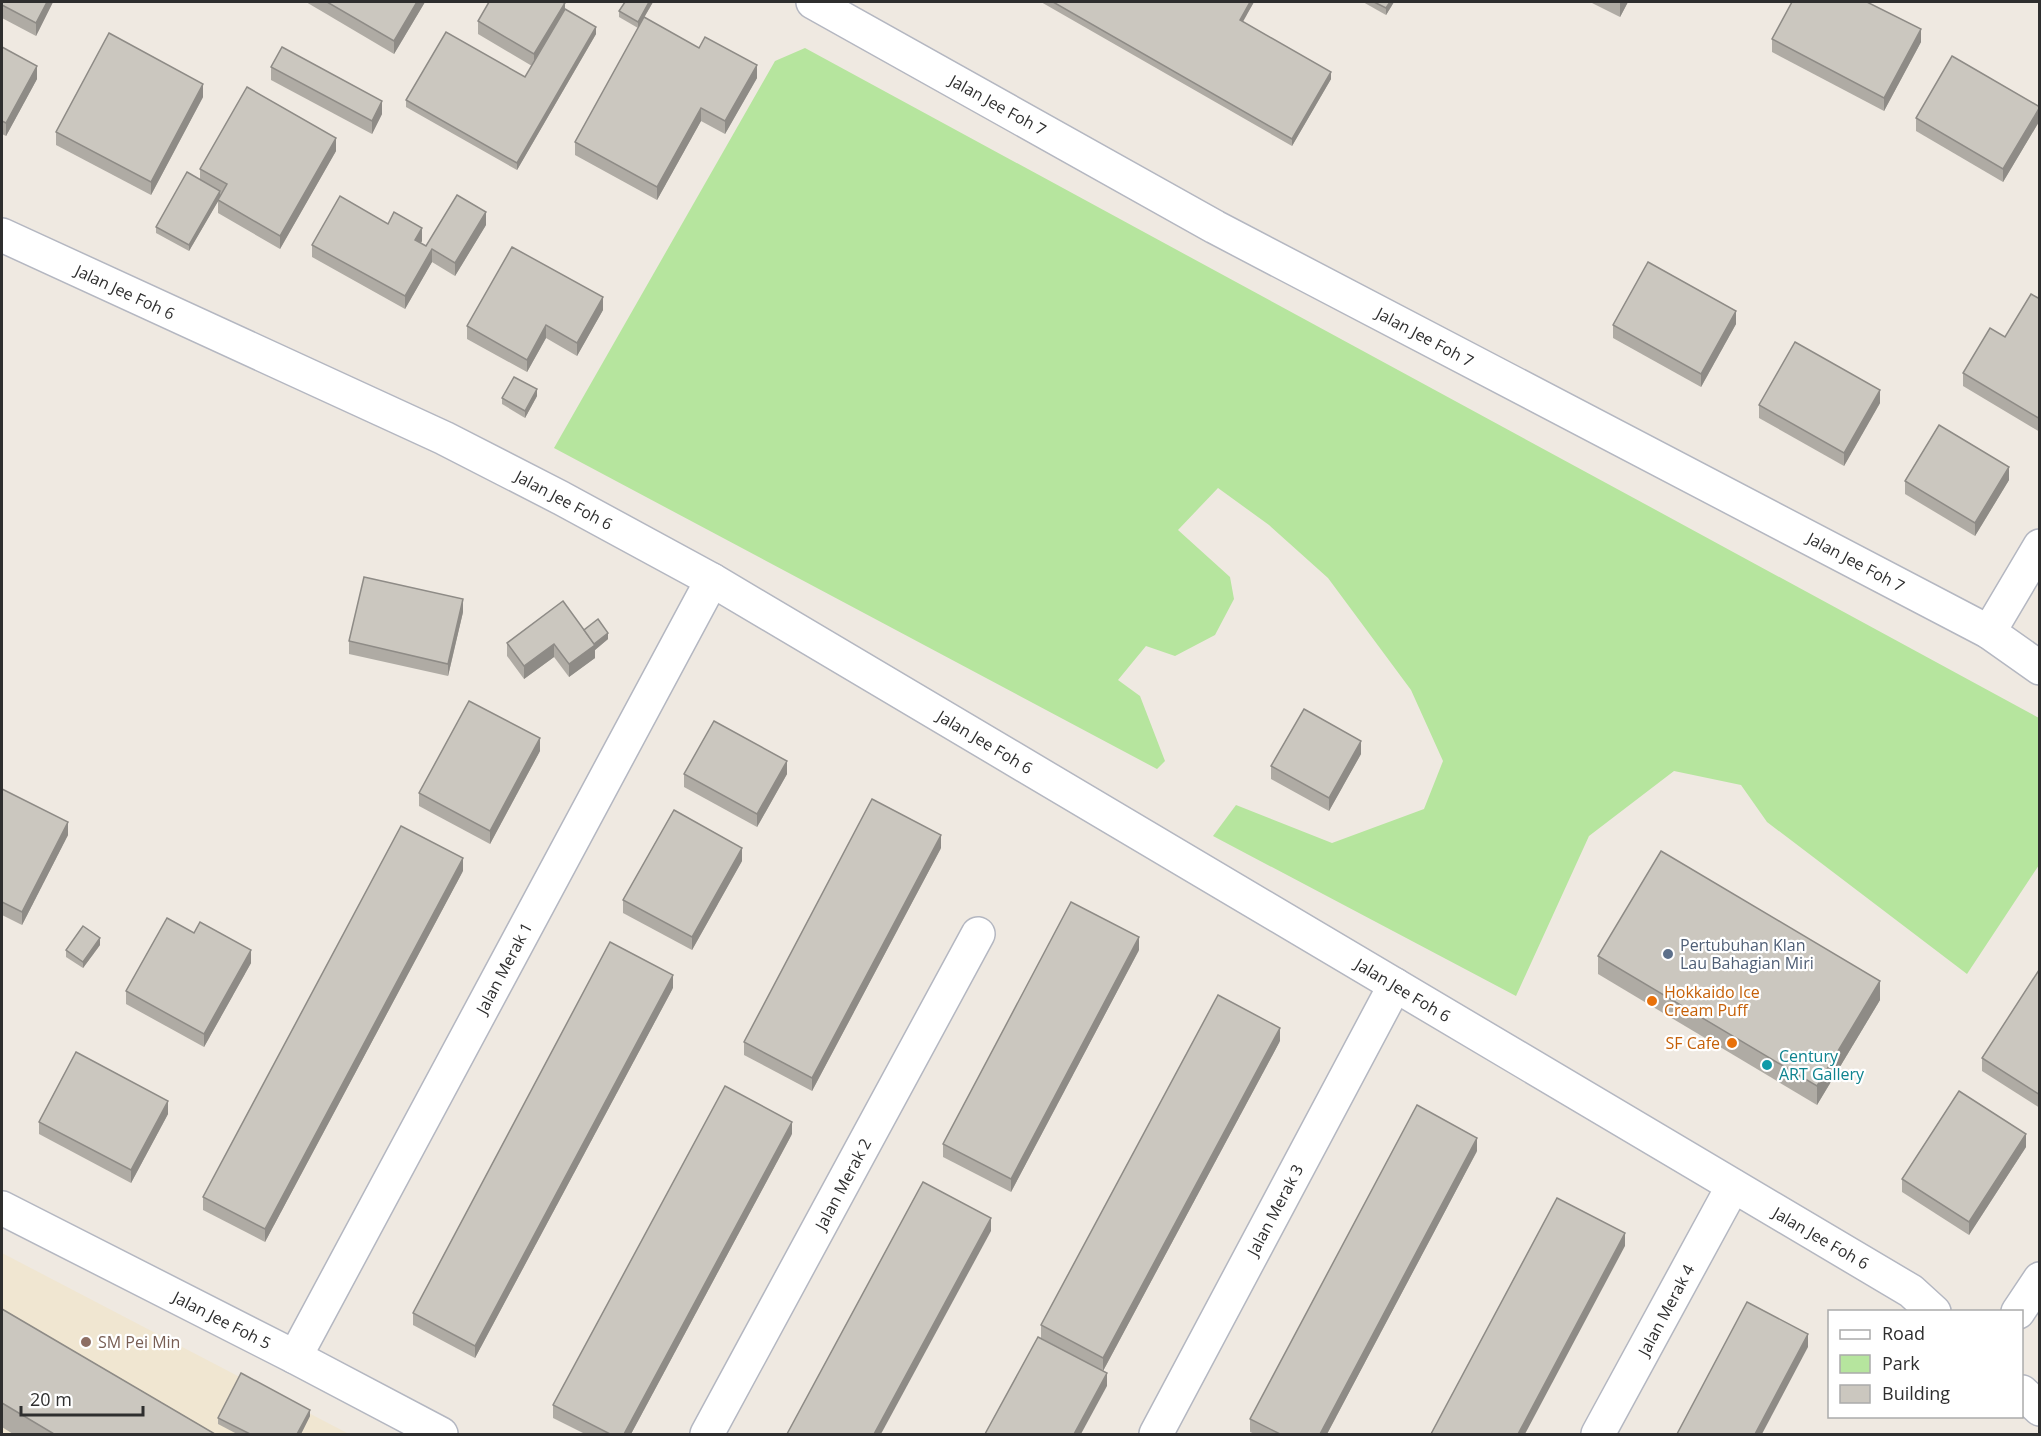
<svg xmlns="http://www.w3.org/2000/svg" width="2041" height="1436" font-family="'Open Sans',sans-serif">
<style>
.education{fill:#f0e6d1}
.green{fill:#b6e59e}
.lines{fill:none;stroke-linecap:round;stroke-linejoin:round}
.street-casing{stroke:#b4b7c1;stroke-width:36}
.street{stroke:#fff;stroke-width:33}
.wall{fill:#afaba4}
.shaded-wall{fill:#8e8b86}
.building{fill:#cbc7bf;stroke:#8e8b86;stroke-width:1.5}
.service-dot{fill:#5c6f8a;stroke:#fff;stroke-width:2}
.food-dot{fill:#e8710a;stroke:#fff;stroke-width:2}
.culture-dot{fill:#0f9aa8;stroke:#fff;stroke-width:2}
.education-dot{fill:#8d6e63;stroke:#fff;stroke-width:2}
.labels{text-anchor:middle;stroke-width:4.5;stroke-linejoin:round;paint-order:stroke}
.street-label{font-size:16px;fill:#2e2e2e;stroke:#fff}
.service-label{font-size:16px;fill:#4e5e75;stroke:#fff;text-anchor:start}
.food-label{font-size:16px;fill:#c56008;stroke:#fff;text-anchor:start}
.culture-label{font-size:16px;fill:#0d838f;stroke:#fff;text-anchor:start}
.education-label{font-size:16px;fill:#785e54;stroke:#fff;text-anchor:start}
</style>
<rect width="100%" height="100%" fill="#efe9e1"/>
<polygon class="education" points="2,1253 349,1434 2,1434"/>
<polygon class="green" points="805,48 2039,718 2039,865 1967,974 1767,822 1741,785 1674,771 1589,836 1516,996 1213,836 1236,805 1332,843 1424,809 1443,761 1411,690 1328,578 1269,525 1218,488 1178,530 1230,577 1234,599 1215,635 1175,656 1146,646 1118,680 1140,696 1165,761 1157,769 554,448 775,61"/>
<g class="lines">
<g class="street-casing">
<g id="street">
<polyline points="813,2 1215,227 1989,632 2040,668"/>
<polyline points="2,235 444,438 561,498 712,580 1911,1291 1934,1312"/>
<polyline points="1989,632 2040,546"/>
<polyline points="2,1208 295,1357 441,1434"/>
<polyline points="2018,1312 2040,1279"/>
<polyline points="295,1357 712,580"/>
<polyline points="2022,1392 2040,1409"/>
<polyline points="707,1434 978,934"/>
<polyline points="1156,1434 1395,985"/>
<polyline points="1598,1434 1733,1186"/>
</g>
</g>
<use href="#street" class="street"/>
</g>
<g class="wall">
<polygon points="2,2 53,2 36,36 2,18"/>
<polygon points="306,2 425,2 394,54"/>
<polygon points="625,2 653,2 638,28 619,17 619,11"/>
<polygon points="1041,2 1254,2 1242,22 1331,79 1292,146"/>
<polygon points="1363,2 1394,2 1386,15"/>
<polygon points="1590,2 1628,2 1620,17"/>
<polygon points="565,11 596,34 517,170 406,107 406,100 525,77 532,66 478,34 478,21"/>
<polygon points="1772,39 1921,42 1884,111 1772,52"/>
<polygon points="2,47 37,79 6,136 2,134"/>
<polygon points="699,48 757,78 725,134 701,121 657,200 575,155 575,142"/>
<polygon points="271,67 382,114 372,134 271,80"/>
<polygon points="203,97 151,195 56,145 56,132"/>
<polygon points="2040,107 2040,120 2003,182 1916,131 1916,118"/>
<polygon points="336,151 280,249 218,213 218,201 189,251 156,233 156,227 200,180 200,169"/>
<polygon points="388,224 422,241 421,243 426,246 486,225 455,276 432,262 405,309 312,257 312,245"/>
<polygon points="2040,299 2040,432 1963,386 1963,373 2005,337"/>
<polygon points="603,310 577,356 546,338 527,372 467,339 467,326"/>
<polygon points="1736,324 1701,387 1613,338 1613,325"/>
<polygon points="537,396 525,418 502,404 502,398"/>
<polygon points="1880,403 1844,466 1759,418 1759,405"/>
<polygon points="2009,480 1975,536 1905,494 1905,481"/>
<polygon points="463,612 448,676 349,654 349,641"/>
<polygon points="584,630 608,639 595,650 595,658 569,677 554,657 524,679 507,656 507,643"/>
<polygon points="540,751 490,844 419,806 419,793"/>
<polygon points="1361,754 1329,811 1271,779 1271,766"/>
<polygon points="684,774 787,774 757,827 684,787"/>
<polygon points="2,789 68,835 22,925 2,915"/>
<polygon points="941,848 812,1091 744,1055 744,1042"/>
<polygon points="742,861 692,950 623,913 623,900"/>
<polygon points="463,871 265,1242 203,1210 203,1197"/>
<polygon points="194,933 251,963 204,1047 126,1004 126,991"/>
<polygon points="100,945 83,968 66,957 66,950"/>
<polygon points="1139,950 1011,1192 943,1157 943,1144"/>
<polygon points="1598,956 1880,1000 1817,1105 1598,974"/>
<polygon points="2040,970 2040,1108 1982,1071 1982,1058"/>
<polygon points="673,988 475,1358 413,1325 413,1313"/>
<polygon points="1280,1041 1103,1371 1041,1338 1041,1325"/>
<polygon points="168,1114 131,1183 39,1134 39,1122"/>
<polygon points="792,1134 631,1434 585,1434 553,1418 553,1405"/>
<polygon points="2026,1147 1969,1235 1902,1192 1902,1179"/>
<polygon points="1477,1151 1327,1434 1255,1434 1250,1432 1250,1419"/>
<polygon points="2,1309 215,1434 13,1434 2,1427"/>
<polygon points="310,1416 301,1434 237,1434 218,1424 218,1418"/>
</g>
<g class="shaded-wall">
<polygon points="47,2 53,2 36,36 36,23"/>
<polygon points="417,2 425,2 394,54 394,41"/>
<polygon points="649,2 653,2 638,28 638,22"/>
<polygon points="1250,2 1254,2 1240,27 1240,20"/>
<polygon points="1390,2 1394,2 1386,15 1386,8"/>
<polygon points="1620,2 1628,2 1620,17"/>
<polygon points="565,3 565,16 534,67 534,54"/>
<polygon points="596,27 596,34 517,170 517,163"/>
<polygon points="1921,29 1921,42 1884,111 1884,98"/>
<polygon points="757,65 757,78 725,134 725,121"/>
<polygon points="37,66 37,79 6,136 6,123"/>
<polygon points="1331,72 1331,79 1292,146 1292,139"/>
<polygon points="203,84 203,97 151,195 151,182"/>
<polygon points="382,101 382,114 372,134 372,121"/>
<polygon points="2040,107 2040,120 2003,182 2003,169"/>
<polygon points="701,108 701,121 657,200 657,187"/>
<polygon points="336,138 336,151 280,249 280,236"/>
<polygon points="220,191 220,198 189,251 189,245"/>
<polygon points="486,212 486,225 455,276 455,263"/>
<polygon points="422,228 422,241 415,253 415,240"/>
<polygon points="432,249 432,262 405,309 405,296"/>
<polygon points="603,297 603,310 577,356 577,343"/>
<polygon points="1736,311 1736,324 1701,387 1701,374"/>
<polygon points="546,325 546,338 527,372 527,360"/>
<polygon points="537,389 537,396 525,418 525,411"/>
<polygon points="1880,390 1880,403 1844,466 1844,453"/>
<polygon points="2009,467 2009,480 1975,536 1975,523"/>
<polygon points="463,599 463,612 448,676 448,664"/>
<polygon points="608,633 608,639 595,650 595,658 569,677 569,664"/>
<polygon points="554,644 554,657 524,679 524,666"/>
<polygon points="540,738 540,751 490,844 490,831"/>
<polygon points="1361,741 1361,754 1329,811 1329,798"/>
<polygon points="787,761 787,774 757,827 757,814"/>
<polygon points="68,822 68,835 22,925 22,912"/>
<polygon points="941,835 941,848 812,1091 812,1078"/>
<polygon points="742,848 742,861 692,950 692,937"/>
<polygon points="463,858 463,871 265,1242 265,1229"/>
<polygon points="1139,937 1139,950 1011,1192 1011,1179"/>
<polygon points="100,938 100,945 83,968 83,962"/>
<polygon points="251,950 251,963 204,1047 204,1034"/>
<polygon points="673,975 673,988 475,1358 475,1346"/>
<polygon points="1880,981 1880,1000 1817,1105 1817,1086"/>
<polygon points="1280,1028 1280,1041 1103,1371 1103,1358"/>
<polygon points="168,1101 168,1114 131,1183 131,1170"/>
<polygon points="792,1122 792,1134 631,1434 624,1434"/>
<polygon points="2026,1134 2026,1147 1969,1235 1969,1222"/>
<polygon points="1477,1138 1477,1151 1327,1434 1320,1434"/>
<polygon points="991,1218 991,1231 881,1434 874,1434"/>
<polygon points="1625,1233 1625,1246 1525,1434 1518,1434"/>
<polygon points="1808,1334 1808,1347 1762,1434 1755,1434"/>
<polygon points="1107,1373 1107,1386 1081,1434 1074,1434"/>
<polygon points="310,1410 310,1416 301,1434 297,1434"/>
</g>
<g class="building">
<polygon points="2,2 47,2 36,23 2,5"/>
<polygon points="327,2 417,2 394,41"/>
<polygon points="489,2 562,2 565,3 534,54 478,21"/>
<polygon points="625,2 649,2 638,22 619,11"/>
<polygon points="1053,2 1250,2 1240,20 1331,72 1292,139"/>
<polygon points="1374,2 1390,2 1386,8"/>
<polygon points="1792,2 1867,2 1921,29 1884,98 1772,39"/>
<polygon points="565,9 596,27 517,163 406,100 446,32 525,77"/>
<polygon points="644,17 699,48 705,37 757,65 725,121 701,108 657,187 575,142"/>
<polygon points="109,33 203,84 151,182 56,132"/>
<polygon points="2,47 37,66 6,123 2,121"/>
<polygon points="282,47 382,101 372,121 271,67"/>
<polygon points="1952,56 2040,107 2003,169 1916,118"/>
<polygon points="247,87 336,138 280,236 218,200 227,184 200,169"/>
<polygon points="187,172 220,191 189,245 156,227"/>
<polygon points="457,195 486,212 455,263 432,249 405,296 312,245 340,196 388,224 394,212 422,228 415,240 426,246"/>
<polygon points="512,247 603,297 577,343 546,325 527,360 467,326"/>
<polygon points="1648,262 1736,311 1701,374 1613,325"/>
<polygon points="2031,294 2040,299 2040,419 1963,373 1990,328 2005,337"/>
<polygon points="1795,342 1880,390 1844,453 1759,405"/>
<polygon points="514,377 537,389 525,411 502,398"/>
<polygon points="1939,425 2009,467 1975,523 1905,481"/>
<polygon points="364,577 463,599 448,664 349,641"/>
<polygon points="563,601 595,645 569,664 554,644 524,666 507,643"/>
<polygon points="598,619 608,633 594,644 584,630"/>
<polygon points="469,701 540,738 490,831 419,793"/>
<polygon points="1304,709 1361,741 1329,798 1271,766"/>
<polygon points="714,721 787,761 757,814 684,774"/>
<polygon points="2,789 68,822 22,912 2,902"/>
<polygon points="872,799 941,835 812,1078 744,1042"/>
<polygon points="674,810 742,848 692,937 623,900"/>
<polygon points="401,826 463,858 265,1229 203,1197"/>
<polygon points="1661,851 1880,981 1817,1086 1598,956"/>
<polygon points="1071,902 1139,937 1011,1179 943,1144"/>
<polygon points="167,918 194,933 200,922 251,950 204,1034 126,991"/>
<polygon points="83,926 100,938 83,962 66,950"/>
<polygon points="610,942 673,975 475,1346 413,1313"/>
<polygon points="2039,970 2040,970 2040,1095 1982,1058"/>
<polygon points="1218,995 1280,1028 1103,1358 1041,1325"/>
<polygon points="76,1052 168,1101 131,1170 39,1122"/>
<polygon points="725,1086 792,1122 624,1434 610,1434 553,1405"/>
<polygon points="1959,1091 2026,1134 1969,1222 1902,1179"/>
<polygon points="1417,1105 1477,1138 1320,1434 1280,1434 1250,1419"/>
<polygon points="923,1182 991,1218 874,1434 787,1434"/>
<polygon points="1557,1198 1625,1233 1518,1434 1431,1434"/>
<polygon points="1747,1302 1808,1334 1755,1434 1677,1434"/>
<polygon points="2,1309 215,1434 54,1434 2,1403"/>
<polygon points="1038,1337 1107,1373 1074,1434 985,1434"/>
<polygon points="241,1373 310,1410 297,1434 250,1434 218,1418"/>
</g>
<circle class="service-dot" cx="1668" cy="954" r="6"/>
<g class="food-dot">
<circle cx="1652" cy="1001" r="6"/>
<circle cx="1732" cy="1043" r="6"/>
</g>
<circle class="culture-dot" cx="1767" cy="1065" r="6"/>
<circle class="education-dot" cx="86" cy="1342" r="6"/>
<g class="labels">
<g class="street-label">
<text transform="translate(998 105) rotate(29)" y="6">Jalan Jee Foh 7</text>
<text transform="translate(125 292) rotate(25)" y="6">Jalan Jee Foh 6</text>
<text transform="translate(1425 337) rotate(28)" y="6">Jalan Jee Foh 7</text>
<text transform="translate(564 500) rotate(28)" y="6">Jalan Jee Foh 6</text>
<text transform="translate(1856 562) rotate(28)" y="6">Jalan Jee Foh 7</text>
<text transform="translate(985 742) rotate(31)" y="6">Jalan Jee Foh 6</text>
<text transform="translate(504 968) rotate(-62)" y="6">Jalan Merak 1</text>
<text transform="translate(1403 990) rotate(31)" y="6">Jalan Jee Foh 6</text>
<text transform="translate(843 1184) rotate(-62)" y="6">Jalan Merak 2</text>
<text transform="translate(1275 1210) rotate(-62)" y="6">Jalan Merak 3</text>
<text transform="translate(1821 1238) rotate(30)" y="6">Jalan Jee Foh 6</text>
<text transform="translate(1666 1310) rotate(-62)" y="6">Jalan Merak 4</text>
<text transform="translate(222 1320) rotate(27)" y="6">Jalan Jee Foh 5</text>
</g>
<g class="service-label">
<text x="1680" y="951">Pertubuhan Klan<tspan x="1680" dy="18">Lau Bahagian Miri</tspan></text>
</g>
<g class="food-label">
<text x="1664" y="998">Hokkaido Ice<tspan x="1664" dy="18">Cream Puff</tspan></text>
<text x="1720" y="1049" text-anchor="end">SF Cafe</text>
</g>
<g class="culture-label">
<text x="1779" y="1062">Century<tspan x="1779" dy="18">ART Gallery</tspan></text>
</g>
<g class="education-label">
<text x="98" y="1348">SM Pei Min</text>
</g>
</g>
<rect width="2041" height="1436" fill="none" stroke="#2e2e2e" stroke-width="6"/>
<rect x="1828" y="1310" width="195" height="108" fill="#ffffff" stroke="#ababab" stroke-width="1.5"/>
<rect x="1840" y="1330" width="30" height="9" fill="#ffffff" stroke="#ababab" stroke-width="1.5"/>
<text x="1882" y="1340" font-size="18" fill="#2e2e2e">Road</text>
<rect x="1840" y="1355" width="30" height="18" fill="#b6e59e" stroke="#ababab" stroke-width="1.5"/>
<text x="1882" y="1370" font-size="18" fill="#2e2e2e">Park</text>
<rect x="1840" y="1385" width="30" height="18" fill="#cbc7bf" stroke="#ababab" stroke-width="1.5"/>
<text x="1882" y="1400" font-size="18" fill="#2e2e2e">Building</text>
<path d="M21 1406v9h122v-9" fill="none" stroke="#2e2e2e" stroke-width="3"/>
<text x="30" y="1406" font-size="18" fill="#2e2e2e" stroke="#ffffff" stroke-width="4.5" paint-order="stroke">20 m</text>
</svg>
